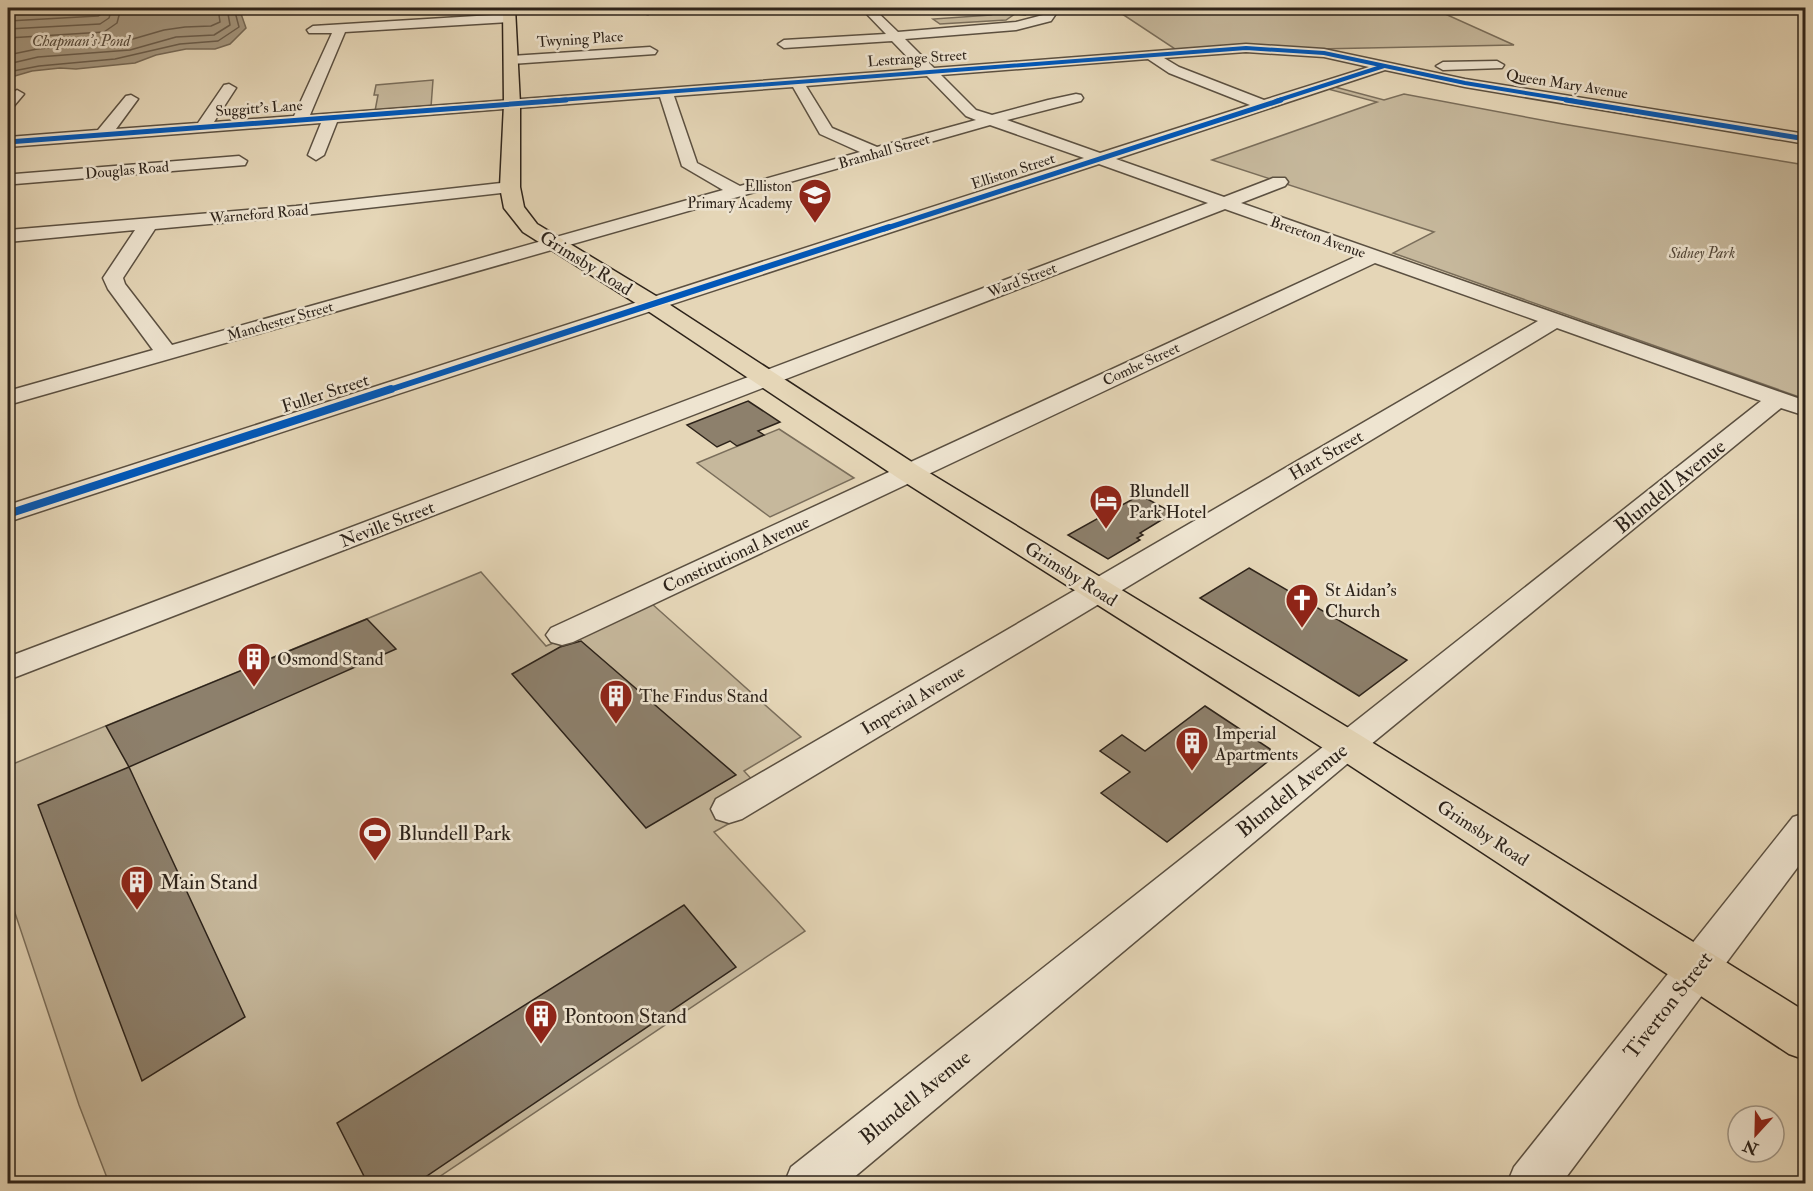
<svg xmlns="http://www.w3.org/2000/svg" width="1813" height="1191" font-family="'IM FELL Double Pica',serif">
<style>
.green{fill:#c6b89c;stroke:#7a6e5b;stroke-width:1.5}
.water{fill:#a69982;stroke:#766a58;stroke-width:1.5}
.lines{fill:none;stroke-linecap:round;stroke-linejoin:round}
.shore{stroke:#6a5e4e;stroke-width:1.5}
.building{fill:#8d806c;stroke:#2d231a;stroke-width:1.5}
.minor-casing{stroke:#5b5041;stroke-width:3}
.major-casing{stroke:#2d231a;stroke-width:3}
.minor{fill:#eee4d0;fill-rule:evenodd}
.major{fill:#e5d6b7;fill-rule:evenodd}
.cycleway-far3-casing{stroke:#eee4d0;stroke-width:5}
.cycleway-far2-casing{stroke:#eee4d0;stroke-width:8}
.cycleway-far1-casing{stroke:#eee4d0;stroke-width:8}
.cycleway-casing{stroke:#eee4d0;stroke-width:11}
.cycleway-far3{stroke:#0057b8;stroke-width:4}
.cycleway-far2{stroke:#0057b8;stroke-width:5}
.cycleway-far1{stroke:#0057b8;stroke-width:6}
.cycleway{stroke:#0057b8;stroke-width:8}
.labels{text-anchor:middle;stroke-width:5;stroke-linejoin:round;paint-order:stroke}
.far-street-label{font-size:15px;fill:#2d231a;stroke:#eee4d0}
.far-poi-label{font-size:15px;fill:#2d231a;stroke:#eee4d0;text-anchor:end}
.far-park-label{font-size:15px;font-style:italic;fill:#53483a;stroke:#eee4d0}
.far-water-label{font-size:16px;font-style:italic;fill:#574c3e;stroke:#eee4d0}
.street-label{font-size:18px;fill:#2d231a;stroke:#eee4d0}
.poi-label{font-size:18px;fill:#2d231a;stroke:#eee4d0;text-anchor:start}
.near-street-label{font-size:21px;fill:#2d231a;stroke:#eee4d0}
.near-poi-label{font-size:21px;fill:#2d231a;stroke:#eee4d0;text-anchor:start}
</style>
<rect width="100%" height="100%" fill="#e5d6b7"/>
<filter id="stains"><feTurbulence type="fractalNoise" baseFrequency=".00333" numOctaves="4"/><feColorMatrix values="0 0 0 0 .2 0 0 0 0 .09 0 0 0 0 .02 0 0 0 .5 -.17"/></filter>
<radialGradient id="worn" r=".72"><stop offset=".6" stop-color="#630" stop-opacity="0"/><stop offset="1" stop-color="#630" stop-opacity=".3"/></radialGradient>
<g class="green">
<polygon points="1006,8 1026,8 1021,14 1026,15 1015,14 1006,20 940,24 933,19 991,15"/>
<polygon points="1113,8 1432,8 1514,45 1317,49 1251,46 1175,49"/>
<polygon points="433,80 431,107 375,111 378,95 374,95 376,85"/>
<polygon points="1335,87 1384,100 1404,94 1563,124 1805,165 1805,399 1393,253 1434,232 1212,160 1377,102 1328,89"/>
<polygon points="779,429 854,478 770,517 697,463"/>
<polygon points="481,572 546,646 651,603 801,737 744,771 771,800 714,832 805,931 430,1183 109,1183 79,1105 8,892 8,766"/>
</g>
<polygon class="water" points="169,8 239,8 246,28 230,44 215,49 186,49 156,55 135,63 76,69 60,68 32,71 8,78 8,15"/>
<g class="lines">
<g class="shore">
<polyline points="8,21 98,16 103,13 104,8"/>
<polyline points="8,29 100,24 109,18 112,8"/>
<polyline points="8,38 104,32 117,23 121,8"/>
<polyline points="8,55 37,49 126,41 164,30 185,27 211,26 220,22 218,8"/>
<polyline points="8,64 38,57 130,50 176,37 214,35 230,25 227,8"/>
<polyline points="8,72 39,66 115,59 180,44 218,41 239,27 234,8"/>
</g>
</g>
<g class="building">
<polygon points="748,401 780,422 758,431 764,435 737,446 730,441 717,447 687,425"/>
<polygon points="1140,495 1173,513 1140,533 1143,535 1137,538 1140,540 1108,559 1068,535"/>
<polygon points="1249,568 1407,660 1359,696 1200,598"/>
<polygon points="367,619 396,649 129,767 106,726"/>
<polygon points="581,641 736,775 646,828 512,674 560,647"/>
<polygon points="1205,706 1270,749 1271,759 1167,842 1101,793 1130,772 1100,751 1122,735 1145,751"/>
<polygon points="129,767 245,1017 142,1081 38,805"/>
<polygon points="684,905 736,967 415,1184 368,1184 337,1123"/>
</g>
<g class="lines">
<g class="minor-casing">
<g id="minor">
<polygon points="641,8 653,8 654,10 648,14 644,13"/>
<path d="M753 8H778C773 13 758 13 753 8Z"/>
<path d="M861 8H873L898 32 1016 22 1043 15 1048 8H1060L1051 21 1016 30 905 39 934 68 1246 44 1324 49 1465 79 1806 134V144L1465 87 1385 70 1116 159 1224 197 1273 178H1285L1288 182 1285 186 1241 203 1806 401V416L1781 408 1359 754 846 1184H784L791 1167 1761 401 1557 328 742 819 729 823 716 819 711 809 716 799 1538 321 1375 263 573 642 562 645 551 642 546 635 551 628 1357 256 1225 209 8 680V657L1208 203 1099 164 8 522V505L1084 158 990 125 8 405V391L153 350 108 289 103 278 135 230 8 242V230L296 206 510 182 516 183 519 187 516 191 510 192 296 216 155 229 123 278 125 284 172 345 723 190 682 166 660 97 337 122 324 155 316 160 308 155 321 123 8 147V137L98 130 126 96 131 95 138 99 116 129 198 123 224 85 229 84 236 88 214 122 294 116 332 33H309L307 30 313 26 509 14 515 18 509 22 345 32 310 115 919 69 892 41 784 48 778 44 784 40 886 34ZM1246 52 1324 57 1369 67 1264 100 1179 67 1164 58ZM1148 59 1169 73 1250 105 1100 153 1007 120 1081 101 1083 98 1081 95 1076 94 1048 100 992 115 976 110 941 75ZM927 76 966 116 976 120 877 147 832 128 806 86ZM793 87 820 134 860 152 740 186 697 163 674 96Z"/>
<polygon points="650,47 657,51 655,54 511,64 504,60 511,56"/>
<polygon points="1497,61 1504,65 1502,68 1443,70 1436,66 1443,62"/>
<polygon points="17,90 24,94 13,107 8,108 8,96"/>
<polygon points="239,156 247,161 245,165 15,184 8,180 9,175 15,174"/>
<polygon points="1806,813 1806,856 1561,1184 1507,1184 1514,1167 1793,817"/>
</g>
</g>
<g class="major-casing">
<polygon id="major" points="503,8 515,8 520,104 520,187 524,207 537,224 661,299 918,466 1360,735 1806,1012 1806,1060 1789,1054 1334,755 898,478 645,309 523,232 504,208 500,187 504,104"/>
</g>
<use href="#minor" class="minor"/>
<use href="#major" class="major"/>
<g class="cycleway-far3-casing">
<g id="cycleway-far3">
<polyline points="546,101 1246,48 1324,53 1465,83 1575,101"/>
<polyline points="1276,101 1384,66"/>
</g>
</g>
<g class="cycleway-far2-casing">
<g id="cycleway-far2">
<polyline points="1566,100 1806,139"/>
<polyline points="8,142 566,100"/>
<polyline points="884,229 1281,100"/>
</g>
</g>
<g class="cycleway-far1-casing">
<polyline id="cycleway-far1" points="386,391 889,227"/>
</g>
<g class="cycleway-casing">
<polyline id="cycleway" points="8,514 391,389"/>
</g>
<use href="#cycleway-far3" class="cycleway-far3"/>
<use href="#cycleway-far2" class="cycleway-far2"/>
<use href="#cycleway-far1" class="cycleway-far1"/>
<use href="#cycleway" class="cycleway"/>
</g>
<defs>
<g id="school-pin" transform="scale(1.725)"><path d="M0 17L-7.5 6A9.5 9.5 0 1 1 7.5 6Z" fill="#8f2418" stroke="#eee4d0"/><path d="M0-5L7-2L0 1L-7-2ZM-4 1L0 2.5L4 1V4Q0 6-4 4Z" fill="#fff"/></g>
<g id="hotel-pin" transform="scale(1.725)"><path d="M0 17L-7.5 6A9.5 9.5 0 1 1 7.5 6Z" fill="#8f2418" stroke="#eee4d0"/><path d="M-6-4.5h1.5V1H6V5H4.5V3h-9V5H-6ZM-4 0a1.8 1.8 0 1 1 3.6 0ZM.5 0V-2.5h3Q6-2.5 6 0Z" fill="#fff"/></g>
<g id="church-pin" transform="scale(1.725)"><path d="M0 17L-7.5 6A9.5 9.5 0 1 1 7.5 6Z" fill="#8f2418" stroke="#eee4d0"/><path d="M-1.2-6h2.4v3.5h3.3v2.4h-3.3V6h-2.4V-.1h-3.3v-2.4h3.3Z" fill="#fff"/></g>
<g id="building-pin" transform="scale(1.725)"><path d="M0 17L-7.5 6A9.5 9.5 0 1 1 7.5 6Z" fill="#8f2418" stroke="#eee4d0"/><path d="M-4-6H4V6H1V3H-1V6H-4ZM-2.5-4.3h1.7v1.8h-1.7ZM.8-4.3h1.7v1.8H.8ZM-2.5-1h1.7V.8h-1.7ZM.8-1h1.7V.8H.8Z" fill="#fff"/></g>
<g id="stadium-pin" transform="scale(1.725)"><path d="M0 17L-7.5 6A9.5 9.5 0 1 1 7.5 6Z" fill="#8f2418" stroke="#eee4d0"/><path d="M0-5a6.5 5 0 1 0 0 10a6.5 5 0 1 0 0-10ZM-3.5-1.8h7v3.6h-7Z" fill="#fff"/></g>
</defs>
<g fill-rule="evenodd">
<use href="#school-pin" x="815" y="195"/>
<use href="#hotel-pin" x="1106" y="501"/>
<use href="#church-pin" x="1302" y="600"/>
<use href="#building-pin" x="254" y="659"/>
<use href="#building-pin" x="616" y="696"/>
<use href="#building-pin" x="1192" y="743"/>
<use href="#stadium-pin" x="375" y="833"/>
<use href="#building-pin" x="137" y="882"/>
<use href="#building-pin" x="541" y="1016"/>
</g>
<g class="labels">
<g class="far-street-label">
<text transform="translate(580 39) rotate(-4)" y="5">Twyning Place</text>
<text transform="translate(917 58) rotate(-4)" y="5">Lestrange Street</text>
<text transform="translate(1567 84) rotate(9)" y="5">Queen Mary Avenue</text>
<text transform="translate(259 108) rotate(-4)" y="5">Suggitt's Lane</text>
<text transform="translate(884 151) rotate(-16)" y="5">Bramhall Street</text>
<text transform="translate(127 170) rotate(-5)" y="5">Douglas Road</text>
<text transform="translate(1013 171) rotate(-18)" y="5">Elliston Street</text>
<text transform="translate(259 214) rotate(-5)" y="5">Warneford Road</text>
<text transform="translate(1318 237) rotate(19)" y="5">Brereton Avenue</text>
<text transform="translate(1022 280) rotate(-21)" y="5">Ward Street</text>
<text transform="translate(280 321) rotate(-16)" y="5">Manchester Street</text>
<text transform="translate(1141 364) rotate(-25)" y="5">Combe Street</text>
</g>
<g class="far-poi-label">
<text x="792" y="191">Elliston<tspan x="792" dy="17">Primary Academy</tspan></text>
</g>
<g class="far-park-label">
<text x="1702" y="258">Sidney Park</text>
</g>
<g class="far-water-label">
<text x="81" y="46">Chapman's Pond</text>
</g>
<g class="street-label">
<text transform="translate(586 263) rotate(32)" y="6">Grimsby Road</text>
<text transform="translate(325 393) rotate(-18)" y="6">Fuller Street</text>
<text transform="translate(1326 455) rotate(-30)" y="6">Hart Street</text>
<text transform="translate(387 524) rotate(-21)" y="6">Neville Street</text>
<text transform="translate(736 554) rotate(-25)" y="6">Constitutional Avenue</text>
<text transform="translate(1071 574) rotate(32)" y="6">Grimsby Road</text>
<text transform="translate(913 700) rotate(-31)" y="6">Imperial Avenue</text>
<text transform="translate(1483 833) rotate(33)" y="6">Grimsby Road</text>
</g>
<g class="poi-label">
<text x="1129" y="497">Blundell<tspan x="1129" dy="21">Park Hotel</tspan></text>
<text x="1325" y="596">St Aidan's<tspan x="1325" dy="21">Church</tspan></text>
<text x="277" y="665">Osmond Stand</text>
<text x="639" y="702">The Findus Stand</text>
<text x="1215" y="739">Imperial<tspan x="1215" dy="21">Apartments</tspan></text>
</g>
<g class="near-street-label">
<text transform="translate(1670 486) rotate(-39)" y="7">Blundell Avenue</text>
<text transform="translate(1292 790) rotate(-39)" y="7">Blundell Avenue</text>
<text transform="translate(1668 1005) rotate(-52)" y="7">Tiverton Street</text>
<text transform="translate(915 1097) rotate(-39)" y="7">Blundell Avenue</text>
</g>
<g class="near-poi-label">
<text x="398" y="840">Blundell Park</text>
<text x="160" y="889">Main Stand</text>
<text x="564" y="1023">Pontoon Stand</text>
</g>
</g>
<rect width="1813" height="1191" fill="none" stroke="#e5d6b7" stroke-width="30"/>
<rect x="9" y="9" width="1795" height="1173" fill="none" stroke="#2d231a" stroke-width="3"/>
<rect x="15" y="15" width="1783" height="1161" fill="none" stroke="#2d231a" stroke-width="1.5"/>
<g transform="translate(1756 1134) rotate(202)"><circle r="28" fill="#eee4d0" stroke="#a19787" stroke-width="1.5"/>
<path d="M0-4.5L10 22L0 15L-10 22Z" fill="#8f2418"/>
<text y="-9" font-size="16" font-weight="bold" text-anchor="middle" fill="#2d231a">N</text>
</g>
<rect width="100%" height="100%" filter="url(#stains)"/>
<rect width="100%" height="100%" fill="url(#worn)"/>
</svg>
